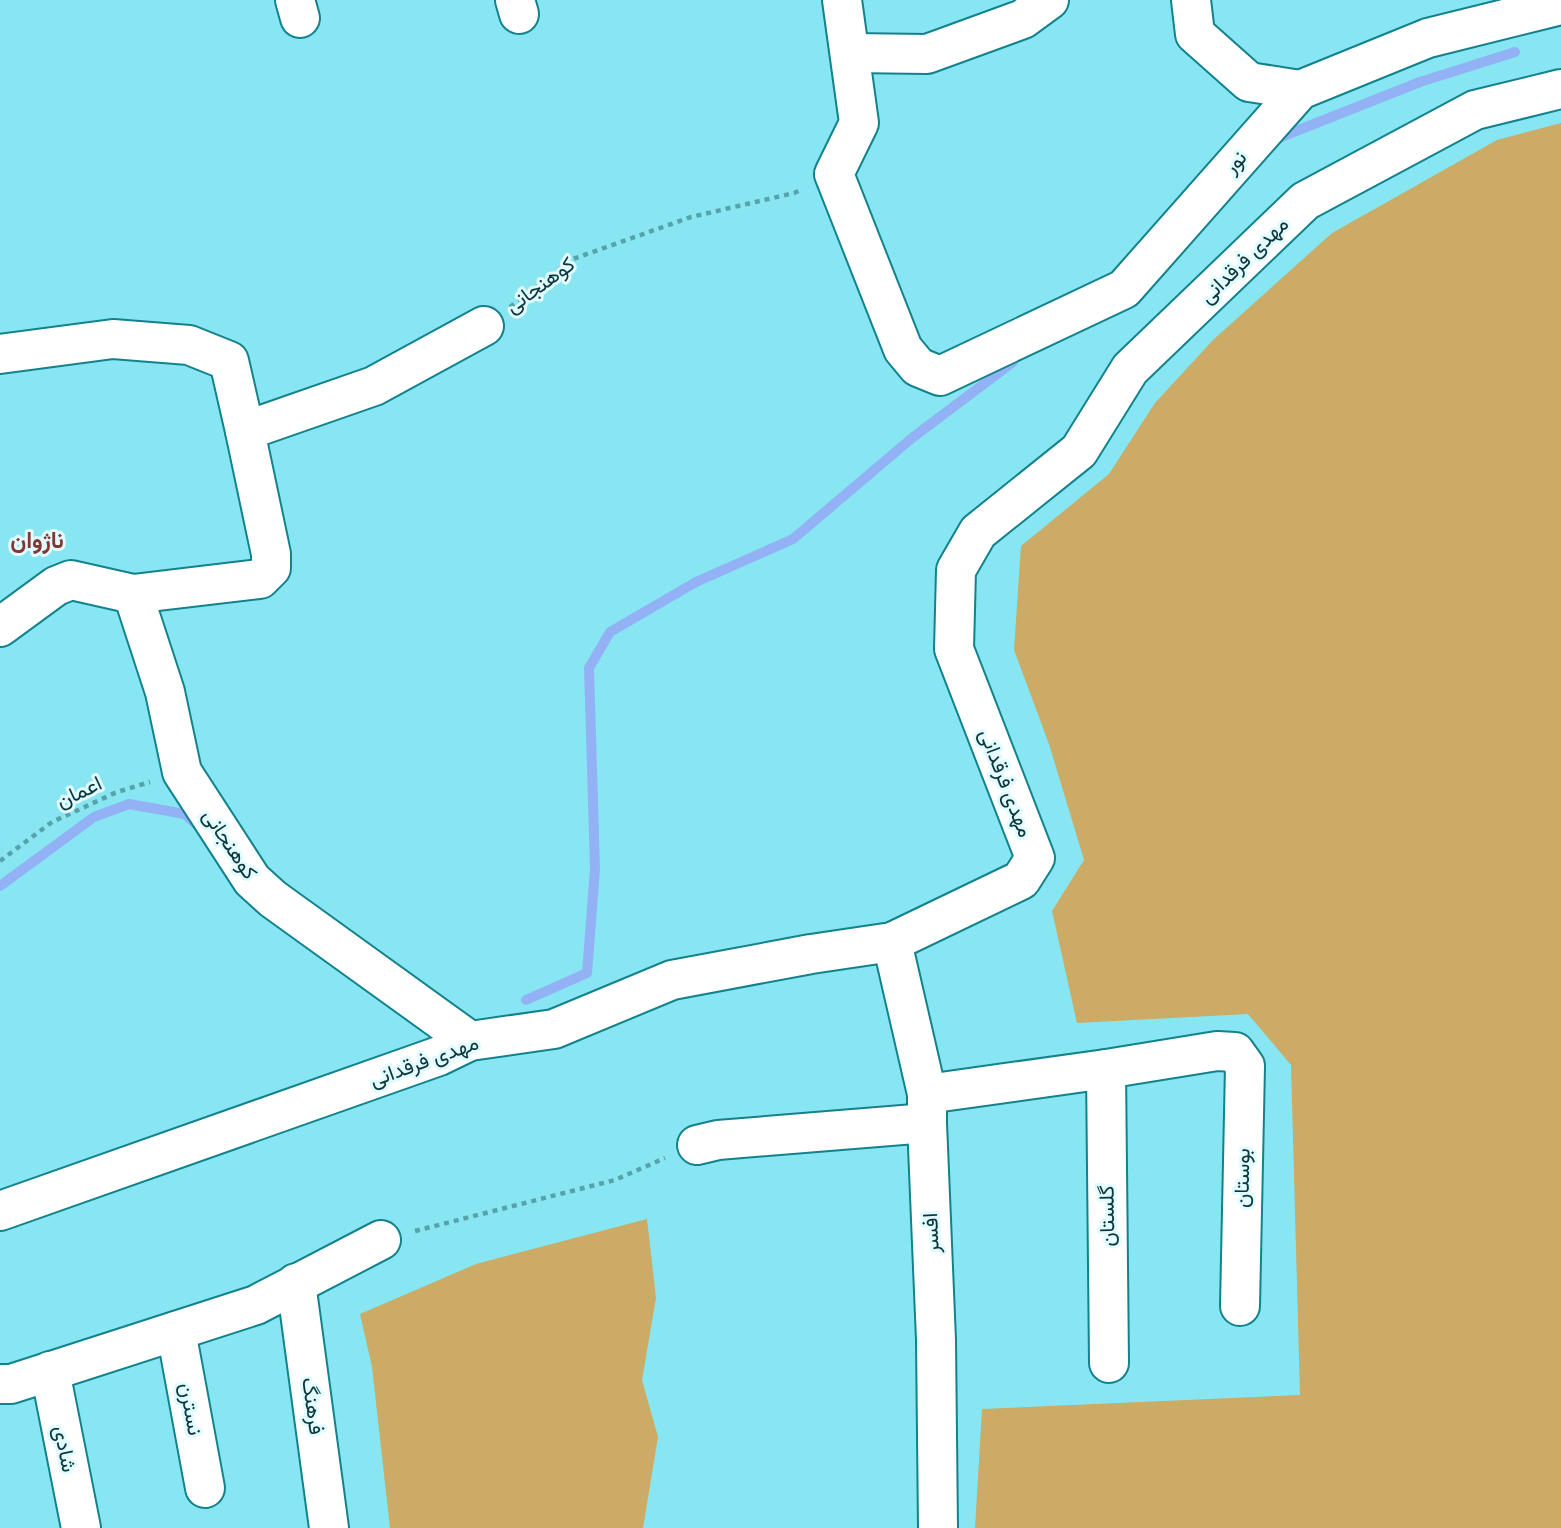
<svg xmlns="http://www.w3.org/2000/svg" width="1561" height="1528" font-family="'Fira Sans Condensed',Vazirmatn,sans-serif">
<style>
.green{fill:#cbab65}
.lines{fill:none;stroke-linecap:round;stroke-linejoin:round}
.stream{stroke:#93b2f6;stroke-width:10}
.minor-casing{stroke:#12828d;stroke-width:42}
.path{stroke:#57a2ab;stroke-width:4.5;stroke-dasharray:5 5;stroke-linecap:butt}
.minor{stroke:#fff;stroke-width:38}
.labels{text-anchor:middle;stroke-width:6;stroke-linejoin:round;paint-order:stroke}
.street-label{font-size:21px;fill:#0b363b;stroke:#e1fbfe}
.neighbourhood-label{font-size:23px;font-weight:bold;fill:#803834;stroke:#e1fbfe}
</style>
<rect width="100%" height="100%" fill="#87e6f1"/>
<g class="green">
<polygon points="1561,123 1561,1528 975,1528 982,1409 1300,1395 1291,1065 1248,1014 1077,1023 1052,911 1084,860 1049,744 1014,650 1021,546 1109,474 1155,403 1213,340 1332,233 1497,140"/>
<polygon points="647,1219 656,1298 642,1380 658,1437 643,1528 390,1528 372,1367 360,1314 476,1264"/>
</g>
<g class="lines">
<g class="stream">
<polyline points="1276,139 1420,82 1515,52"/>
<polyline points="0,886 94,817 129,804 185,814 198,826"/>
<polyline points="526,1000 587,973 595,869 589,668 610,632 696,582 793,539 912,438 1013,362"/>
</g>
<g class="minor-casing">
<g id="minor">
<polyline points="295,0 300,18"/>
<polyline points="515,0 519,14"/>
<polyline points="842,0 859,123 834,174 903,349 918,367 940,376 1124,289 1300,90 1428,38 1561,5"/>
<polyline points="1191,0 1195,34 1249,82 1300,90"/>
<polyline points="851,53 927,54 1023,19 1049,0"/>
<polyline points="0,354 113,339 189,345 229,361 245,431"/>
<polyline points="133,594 165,692 182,772 252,880 273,899 470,1041"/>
<polyline points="0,627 56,586 71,580 133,594 260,579 271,568 271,554 245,431 374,386 484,326"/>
<polyline points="892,942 927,1094 927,1123 936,1340 938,1528"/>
<polyline points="1106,1069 1109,1363"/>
<polyline points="927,1094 1106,1069 1217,1051 1235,1052 1245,1066 1240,1306"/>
<polyline points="697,1145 718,1140 927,1123"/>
<polyline points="0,1211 439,1056 470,1041 554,1029 672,980 811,954 892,942 1021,880 1035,858 954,649 956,570 978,532 1079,451 1130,369 1305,201 1475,110 1561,89"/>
<polyline points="296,1283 329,1528"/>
<polyline points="176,1331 205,1488"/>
<polyline points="50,1371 81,1528"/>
<polyline points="0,1384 11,1384 256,1305 381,1240"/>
</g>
</g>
<g class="path">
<polyline points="510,307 573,259 691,217 794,193 803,189"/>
<polyline points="0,861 52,822 117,792 150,782"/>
<polyline points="415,1231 615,1180 665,1158"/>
</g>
<use href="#minor" class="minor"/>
</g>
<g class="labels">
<g class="street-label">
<text transform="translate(1235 162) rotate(-48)" y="7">نور</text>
<text transform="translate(1244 260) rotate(-44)" y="7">مهدی فرقدانی</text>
<text transform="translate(540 285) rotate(-36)" y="7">کوهنجانی</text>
<text transform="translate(1006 783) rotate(69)" y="7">مهدی فرقدانی</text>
<text transform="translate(79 792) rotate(-25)" y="7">اعمان</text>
<text transform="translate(230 844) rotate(56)" y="7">کوهنجانی</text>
<text transform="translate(424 1061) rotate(-20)" y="7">مهدی فرقدانی</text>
<text transform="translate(1242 1178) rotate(-89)" y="7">بوستان</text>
<text transform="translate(1107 1216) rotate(-91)" y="7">گلستان</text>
<text transform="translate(931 1233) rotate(-93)" y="7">افسر</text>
<text transform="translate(313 1406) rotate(82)" y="7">فرهنگ</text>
<text transform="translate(191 1409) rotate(80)" y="7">نسترن</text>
<text transform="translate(65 1449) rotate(79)" y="7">شادی</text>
</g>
<g class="neighbourhood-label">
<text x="37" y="548">ناژوان</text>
</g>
</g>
</svg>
